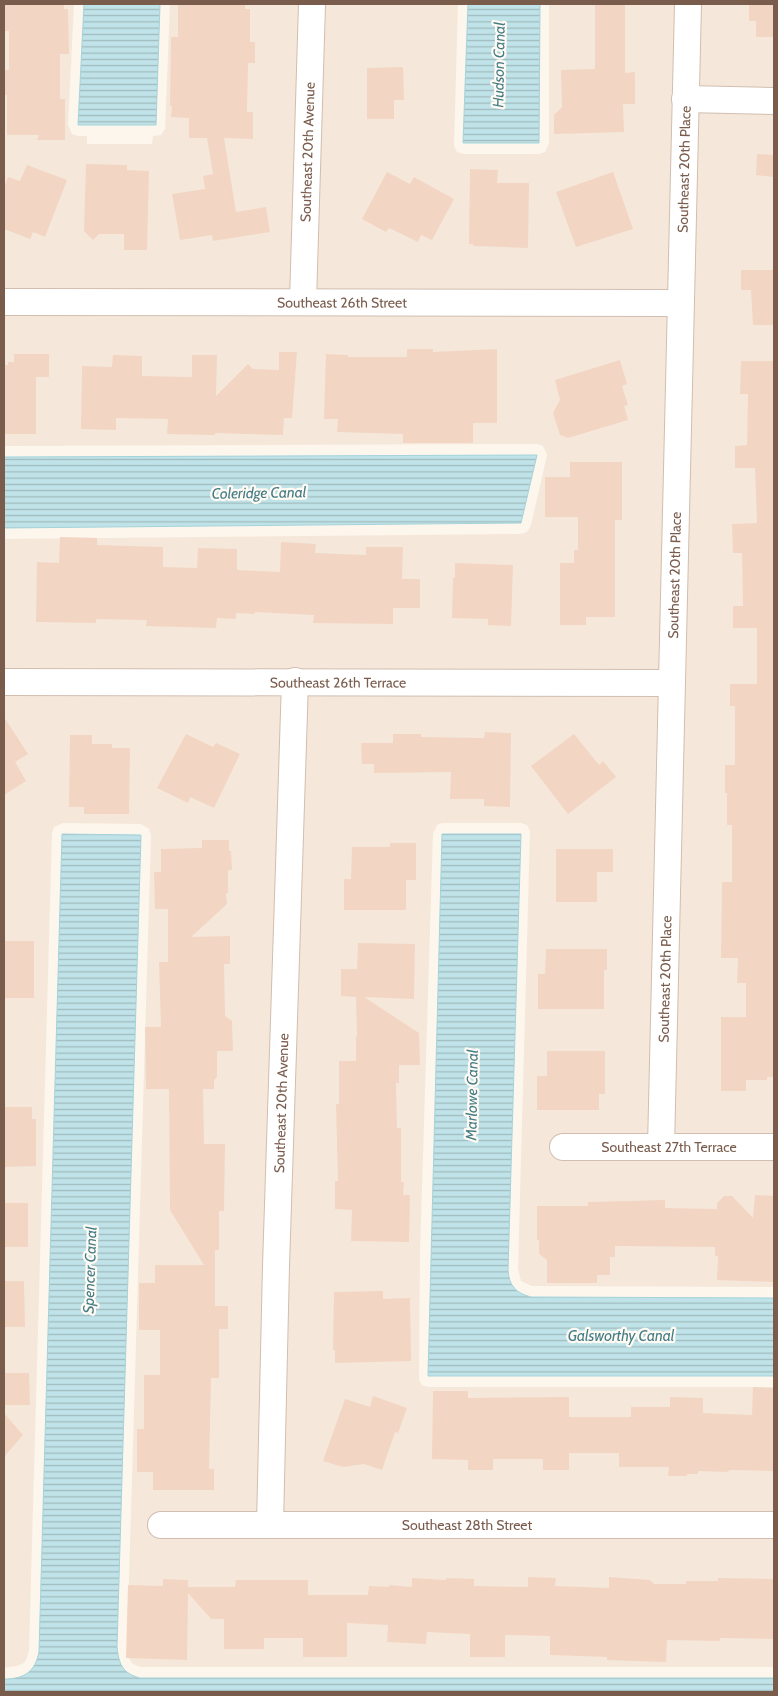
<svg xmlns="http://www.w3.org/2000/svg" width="778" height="1696" font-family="Cabin,sans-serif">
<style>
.residential{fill:#f5e8da}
.water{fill:url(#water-rules);stroke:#a5d3da}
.building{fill:#f3d5c3}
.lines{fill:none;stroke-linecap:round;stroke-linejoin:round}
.street-casing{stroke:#d1beb0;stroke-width:28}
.street{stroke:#fff;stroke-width:26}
.labels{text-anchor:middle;stroke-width:4.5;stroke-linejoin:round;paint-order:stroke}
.street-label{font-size:14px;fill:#7a5c4d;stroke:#fffaf3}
.water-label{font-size:15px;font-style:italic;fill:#437c86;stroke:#fffaf3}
</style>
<defs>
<pattern id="water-rules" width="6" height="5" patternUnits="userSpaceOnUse" patternTransform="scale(1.25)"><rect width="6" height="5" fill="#bfe3e8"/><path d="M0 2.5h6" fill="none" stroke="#a0bbbe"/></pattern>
</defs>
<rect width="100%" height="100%" fill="#fdf6ec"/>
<polygon class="residential" points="4,4 74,4 68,125 72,134 78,136 87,136 87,144 152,144 153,136 161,135 165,129 170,4 458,4 454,146 457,152 463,154 539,154 545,152 549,143 549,4 774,4 774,1287 532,1286 521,1281 518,1269 530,831 527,825 521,823 442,823 437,825 433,834 420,1252 419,1380 422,1385 428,1387 774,1387 774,1667 141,1667 135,1665 131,1662 128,1656 127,1647 151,835 149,829 141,824 63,823 54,827 52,833 29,1651 27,1658 24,1663 17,1666 4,1668 4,539 521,534 527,532 531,525 547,455 543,446 537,444 4,446"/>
<g class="water">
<polygon points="84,4 160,4 156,125 78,125"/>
<polygon points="468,4 540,4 539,143 463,143"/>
<polygon points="537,455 521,523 4,528 4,457"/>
<path d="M62 834 141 835 117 1647C119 1664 122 1673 140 1678H774V1692H4V1679C24 1679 35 1672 39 1652Z"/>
<path d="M442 834H521L508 1270C509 1286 516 1293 531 1297L774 1298V1376H428Z"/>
</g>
<g class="building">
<polygon points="4,4 64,4 64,9 68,9 69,54 60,54 60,99 65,99 65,140 37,140 39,135 7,135 7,95 4,95 4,70 9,70 9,31 4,31"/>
<polygon points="178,4 245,4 245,9 250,9 250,42 255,42 255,63 248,63 247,112 253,112 253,139 224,138 236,212 266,207 270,232 213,241 212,235 180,240 172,194 205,189 203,176 213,174 207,138 189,138 189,118 171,117 172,106 170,106 171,37 178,37"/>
<polygon points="595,4 625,4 625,73 635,72 635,104 623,104 624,132 554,134 554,115 562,107 561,70 595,69"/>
<polygon points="749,4 774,4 774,37 756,37 756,21 749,21"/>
<polygon points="403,67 404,100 394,100 394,119 367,119 367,68"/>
<polygon points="757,154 774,155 774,177 756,175"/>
<polygon points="86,164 127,165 127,170 149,171 147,250 124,250 124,234 99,234 93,240 84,231"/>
<polygon points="27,165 67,180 45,237 33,232 30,239 4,229 4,188 8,177 20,181"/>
<polygon points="470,169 498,170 497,183 529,183 528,248 473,246 473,244 469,244"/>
<polygon points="387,172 410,184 414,177 454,199 432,240 421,235 418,242 389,228 386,232 362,219"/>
<polygon points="613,172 633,229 576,247 556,192"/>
<polygon points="741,270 774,270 774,325 753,325 751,290 741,290"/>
<polygon points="407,349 433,349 433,352 497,349 497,423 473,423 473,443 403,443 403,434 337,432 338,419 324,419 326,354 348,355 348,357 407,357"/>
<polygon points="279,352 297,352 292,418 284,418 283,435 215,433 215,435 167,434 168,419 116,418 116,430 81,429 82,366 112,367 113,355 142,356 142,376 192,377 192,355 217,355 216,396 248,364 253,369 279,370"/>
<polygon points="14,354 49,354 49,377 36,377 36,434 4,434 4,365 8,365 8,362 14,362"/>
<polygon points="620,360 627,384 622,386 628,405 624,406 628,420 568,438 560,435 553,413 560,400 555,380"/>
<polygon points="741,361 774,361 774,1077 767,1077 767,1080 746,1080 746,1091 721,1091 721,1017 746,1017 746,983 737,983 738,958 721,958 722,882 732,882 732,825 727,825 727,793 725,793 725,765 735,765 735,706 730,706 730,684 757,684 757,628 733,628 733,606 743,606 742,553 733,553 732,524 757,523 755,468 735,468 735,446 747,445 748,394 740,394"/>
<polygon points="570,462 622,462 622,520 615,520 615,617 586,617 586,625 560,625 560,563 574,563 574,550 578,550 578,517 545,517 545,477 570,477"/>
<polygon points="60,537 97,538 97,545 163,547 163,567 197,568 198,548 237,549 237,570 280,572 281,542 316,544 315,553 366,555 366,547 403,547 402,579 420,579 420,608 393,608 393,624 313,623 314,615 255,612 255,614 236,613 236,619 217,618 216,628 146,626 147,620 96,619 96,623 36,622 37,562 59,563"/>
<polygon points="455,563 513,565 511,626 488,625 488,619 452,618 453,578 455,578"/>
<polygon points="4,717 28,754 15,762 26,781 4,795"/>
<polygon points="485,732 511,733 510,807 484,806 484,799 450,799 451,772 374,773 374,764 362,764 361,743 393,743 393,734 421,734 421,737 484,738"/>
<polygon points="186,734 213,747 216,743 240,754 214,808 190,797 188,803 157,788"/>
<polygon points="574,734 599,765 603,761 616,777 568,814 531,766"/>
<polygon points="70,735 92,735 92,744 112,744 112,748 130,748 129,814 84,814 84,807 69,807"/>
<polygon points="202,840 229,840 229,851 231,851 232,870 228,870 228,893 226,893 227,904 191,937 230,936 230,964 224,964 225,1016 232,1021 233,1051 217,1051 217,1077 214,1080 214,1089 203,1089 204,1144 225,1144 224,1211 219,1211 219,1250 215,1250 215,1306 228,1306 228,1329 219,1329 219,1378 211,1378 209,1469 214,1469 214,1490 153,1490 153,1472 137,1472 137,1429 144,1429 144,1375 160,1375 160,1330 139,1330 139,1283 155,1283 155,1265 204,1265 170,1210 169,1089 146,1089 145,1027 161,1027 159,962 168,962 168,909 155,909 154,872 161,872 161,849 202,848"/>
<polygon points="390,843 416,843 416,880 406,880 406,910 344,910 344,879 351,879 352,847 390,847"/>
<polygon points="556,849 613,849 613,872 597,872 597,902 556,902"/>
<rect x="4" y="941" width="30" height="57"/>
<polygon points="358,943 415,944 414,999 364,997 419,1033 420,1065 399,1065 399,1083 396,1083 397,1128 401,1128 401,1182 404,1182 403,1195 410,1195 409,1242 351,1241 352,1210 335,1209 335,1181 338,1181 336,1104 339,1104 339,1061 356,1061 356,1036 357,1036 356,997 341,996 341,969 357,969"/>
<polygon points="546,949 607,949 607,970 604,970 604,1009 538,1009 538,974 545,974"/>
<polygon points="547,1051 605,1051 605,1094 599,1094 599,1110 537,1110 537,1076 547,1076"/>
<polygon points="4,1107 32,1107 32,1119 36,1119 36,1166 4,1167"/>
<polygon points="755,1195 774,1196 774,1282 717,1280 718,1256 715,1256 715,1247 615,1246 615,1257 610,1257 610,1275 597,1275 597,1283 547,1283 547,1260 539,1254 539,1240 537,1240 537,1206 588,1206 588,1202 665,1200 665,1208 717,1209 717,1203 724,1196 732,1196 753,1218"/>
<rect x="4" y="1203" width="24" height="44"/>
<polygon points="4,1281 24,1281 25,1327 4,1327"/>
<polygon points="383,1291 383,1299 410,1298 411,1361 335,1363 335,1350 333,1350 334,1292"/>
<polygon points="4,1373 29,1373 30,1405 4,1405"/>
<polygon points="753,1387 774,1388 774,1471 730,1470 727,1472 698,1471 698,1474 687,1474 687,1476 668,1476 669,1467 619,1467 619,1453 569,1453 569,1470 543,1470 543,1459 493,1459 493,1470 468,1470 468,1460 432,1459 433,1391 468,1391 468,1398 569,1397 569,1417 631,1417 631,1407 670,1407 670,1397 703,1398 703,1413 752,1415"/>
<polygon points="373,1396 407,1408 398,1433 395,1432 382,1470 364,1464 343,1467 323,1461 345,1399 370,1407"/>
<polygon points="4,1413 23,1435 4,1457"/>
<polygon points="528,1577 556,1578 555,1586 609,1588 609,1577 650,1580 654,1584 686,1584 686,1581 718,1581 718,1578 774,1579 774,1639 720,1638 720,1641 667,1640 666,1662 607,1660 607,1657 550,1655 550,1636 505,1635 505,1657 470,1657 470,1634 427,1632 426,1644 387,1642 388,1625 347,1623 347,1657 303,1657 303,1638 264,1638 264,1649 224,1649 224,1619 211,1619 188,1593 187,1660 126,1658 128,1585 163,1586 163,1579 188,1580 188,1587 235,1587 236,1580 308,1580 308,1595 368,1595 369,1586 389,1587 389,1585 412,1587 412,1578 446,1580 446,1578 474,1579 474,1586 528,1587"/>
</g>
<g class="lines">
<g class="street-casing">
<g id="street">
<polyline points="685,99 774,101"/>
<path id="s1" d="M303 301 312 4"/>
<path id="s2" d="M4 302 679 303"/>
<path id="s3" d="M4 682 671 683"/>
<path id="s4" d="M563 1147H774"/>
<path id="s5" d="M661 1147 688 4"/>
<path id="s6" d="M161 1525H774"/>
<path id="s7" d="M270 1525 276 1266 295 681"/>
</g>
</g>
<use href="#street" class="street"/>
</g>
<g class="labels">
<g class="street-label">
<text dy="5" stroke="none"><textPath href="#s1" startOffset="149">Southeast 20th Avenue</textPath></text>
<text dy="5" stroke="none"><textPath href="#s5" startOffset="978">Southeast 20th Place</textPath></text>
<text dy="5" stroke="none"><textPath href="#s2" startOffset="338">Southeast 26th Street</textPath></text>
<text dy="5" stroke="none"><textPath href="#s5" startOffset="572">Southeast 20th Place</textPath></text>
<text dy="5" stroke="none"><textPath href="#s3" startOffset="334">Southeast 26th Terrace</textPath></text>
<text dy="5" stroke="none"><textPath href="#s5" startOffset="168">Southeast 20th Place</textPath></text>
<text dy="5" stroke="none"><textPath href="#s7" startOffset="422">Southeast 20th Avenue</textPath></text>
<text dy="5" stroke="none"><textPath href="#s4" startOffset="106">Southeast 27th Terrace</textPath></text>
<text dy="5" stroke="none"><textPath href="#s6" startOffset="306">Southeast 28th Street</textPath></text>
</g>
<g class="water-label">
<text transform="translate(499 65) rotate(-89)" y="5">Hudson Canal</text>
<text transform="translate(259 493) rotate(-1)" y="5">Coleridge Canal</text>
<text transform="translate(472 1095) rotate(-89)" y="5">Marlowe Canal</text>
<text transform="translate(90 1270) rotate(-88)" y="5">Spencer Canal</text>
<text x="621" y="1341">Galsworthy Canal</text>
</g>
</g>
<rect width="778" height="1696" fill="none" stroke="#7a5c4d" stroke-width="10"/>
</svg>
